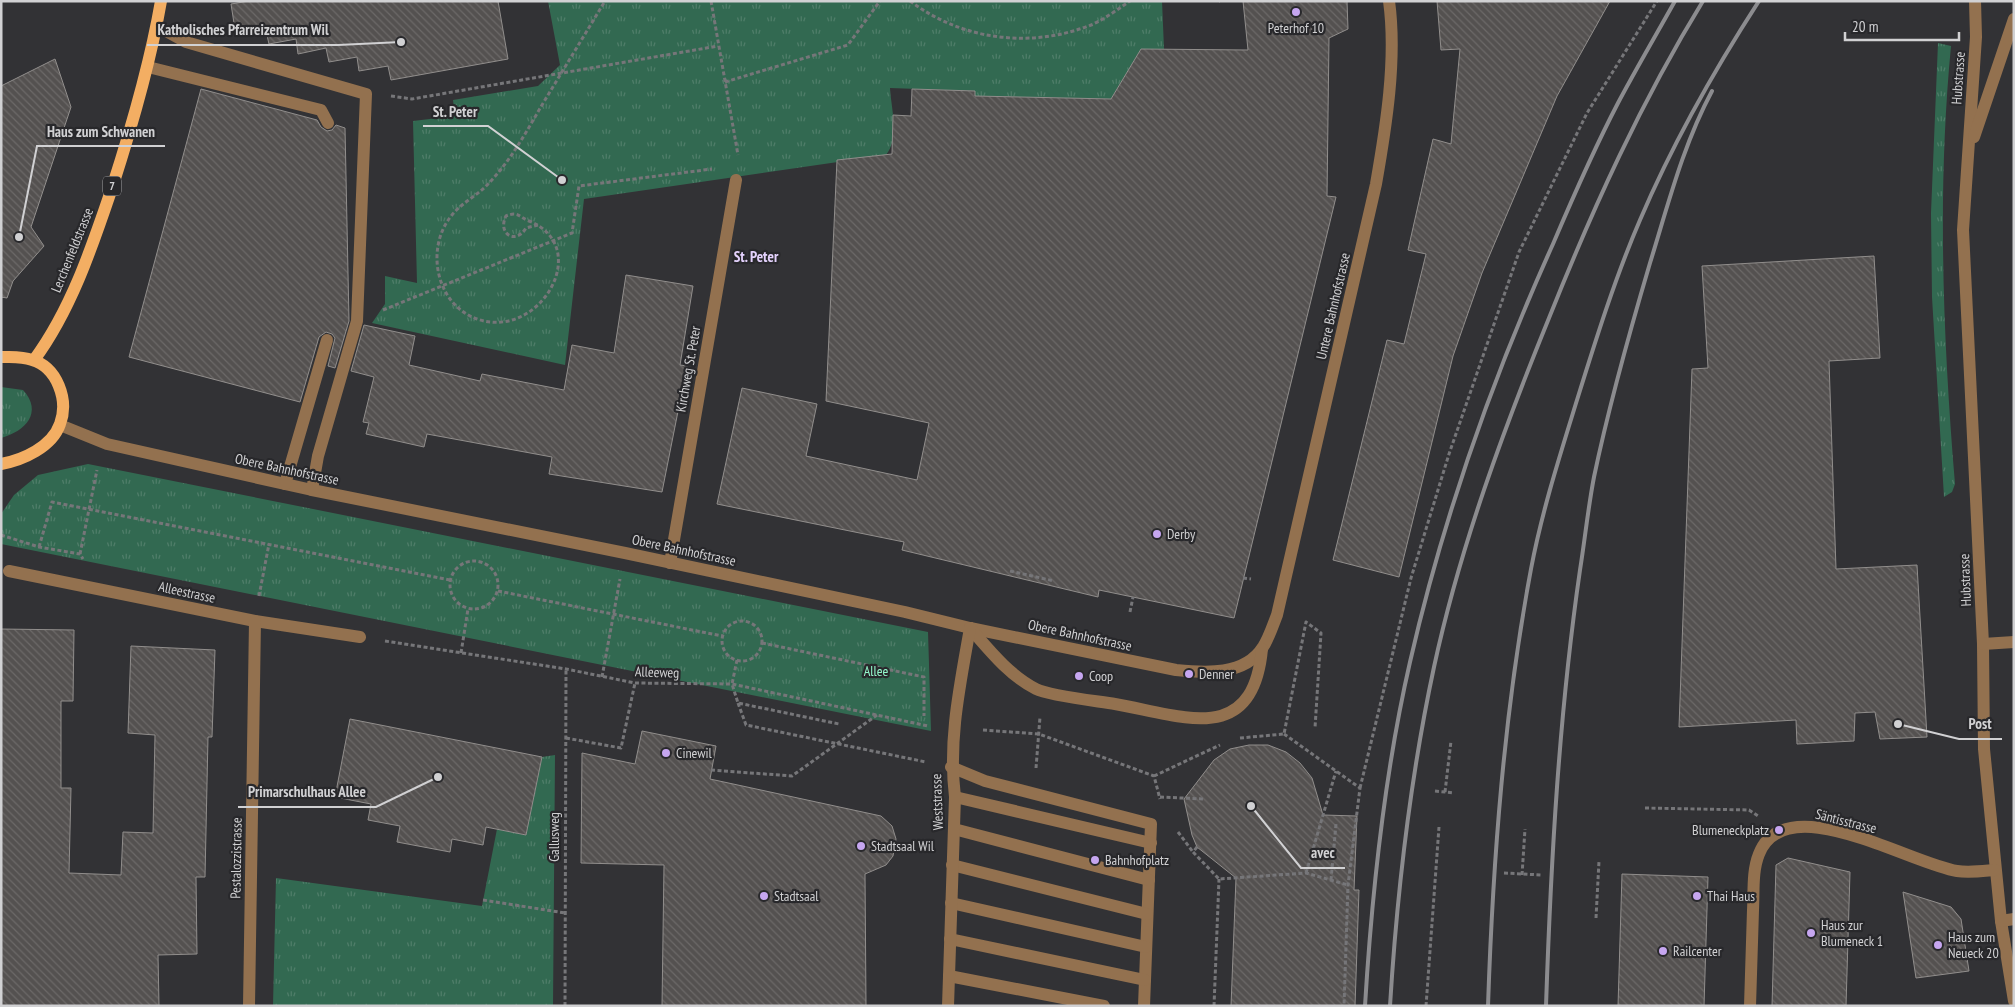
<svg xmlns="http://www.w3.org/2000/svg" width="2015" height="1007" font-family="'PT Sans Narrow',sans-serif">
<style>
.grass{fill:url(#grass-tufts)}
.building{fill:url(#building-back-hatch);stroke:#918e8c}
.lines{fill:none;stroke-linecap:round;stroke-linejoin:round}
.path{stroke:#767679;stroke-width:3;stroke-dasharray:4 2.5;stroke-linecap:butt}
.minor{stroke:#93714f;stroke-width:12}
.major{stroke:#f3ae63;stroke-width:12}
.rail{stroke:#8c8c8f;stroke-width:4}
.poi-dot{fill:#c6a6f0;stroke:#28282b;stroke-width:2}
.labels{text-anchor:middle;stroke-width:4.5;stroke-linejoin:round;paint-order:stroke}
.shield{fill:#28282b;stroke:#9e9ea1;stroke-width:1}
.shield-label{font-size:12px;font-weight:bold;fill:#d1d1d3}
.poi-label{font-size:14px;fill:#d1d1d3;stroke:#28282b;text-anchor:start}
.street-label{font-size:14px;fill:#d1d1d3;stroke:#28282b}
.park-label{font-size:14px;fill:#93f7cb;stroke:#28282b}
.neighbourhood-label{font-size:15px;font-weight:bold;fill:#e4d2fd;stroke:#28282b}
.leader{fill:none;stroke:#d1d1d3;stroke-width:2}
.callout-dot{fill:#d1d1d3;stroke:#28282b;stroke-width:2}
.callout-label{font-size:15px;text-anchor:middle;font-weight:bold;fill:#d1d1d3;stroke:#28282b;stroke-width:4.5;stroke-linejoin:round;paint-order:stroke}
</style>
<defs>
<pattern id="grass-tufts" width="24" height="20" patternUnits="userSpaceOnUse" patternTransform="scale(1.25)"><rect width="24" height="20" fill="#326951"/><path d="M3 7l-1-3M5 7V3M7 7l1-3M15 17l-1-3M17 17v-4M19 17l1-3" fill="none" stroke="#4f7d69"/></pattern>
<pattern id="building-back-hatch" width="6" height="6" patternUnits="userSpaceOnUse" patternTransform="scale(1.25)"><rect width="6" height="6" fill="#545150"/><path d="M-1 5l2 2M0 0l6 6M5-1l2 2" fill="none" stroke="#6c6968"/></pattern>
</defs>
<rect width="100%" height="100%" fill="#323235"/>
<g class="grass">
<path d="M548 1H1162L1164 49H1141L1111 99 975 96V91L890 88C891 108 900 138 886 155L584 199 565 365 372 323 385 304V276L417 283 413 121 455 116 453 100 538 86 560 65Z"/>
<path d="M1938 43 1951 46C1937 192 1943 339 1955 484L1952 492 1944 497 1932 297 1931 213Z"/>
<path d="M1 387 23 390C43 412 26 431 1 438Z"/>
<polygon points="88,464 928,632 931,731 1,544 1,514 14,495 38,475"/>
<polygon points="555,755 553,1006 273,1006 276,878 482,906 497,829 526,835 542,757"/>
</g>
<g class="building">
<polygon points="249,1 498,1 508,59 391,80 388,66 359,71 357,57 329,62 326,48 298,54 296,39 269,44 266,31 236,36 231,4"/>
<polygon points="1243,1 1347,1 1348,29 1329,38 1327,196 1336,197 1234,618 1099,590 1098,597 902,550 904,542 717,504 742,388 817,404 806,456 917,480 929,423 826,401 837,160 892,154 893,115 911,116 912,89 975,91 975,96 1111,99 1141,49 1248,50"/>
<polygon points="1437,1 1610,1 1557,96 1482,273 1453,356 1399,577 1333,560 1387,340 1404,344 1426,254 1408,250 1433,139 1451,144 1460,49 1441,50"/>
<polygon points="55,59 71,107 31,227 44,246 13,281 7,298 1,297 1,86"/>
<polygon points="201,89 317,120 321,127 327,131 332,130 336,125 345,128 349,321 335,368 328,366 335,338 332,334 326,332 319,337 300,402 129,357"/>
<polygon points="1874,256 1880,358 1829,361 1836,569 1917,565 1927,737 1880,739 1875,712 1855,713 1854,741 1797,744 1796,720 1679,727 1692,369 1708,368 1702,266"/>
<polygon points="626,275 693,286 680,365 687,366 662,492 549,474 552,457 427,434 424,447 366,434 369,423 363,422 374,377 351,371 364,325 415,336 409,365 480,381 482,374 564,390 572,345 614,353"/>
<polygon points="1,629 74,630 73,701 61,701 61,788 71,788 69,873 121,875 123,832 153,833 155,735 128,733 131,646 215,650 212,737 208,737 205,877 196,877 197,954 158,955 159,1006 1,1006"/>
<polygon points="350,719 542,757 526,835 486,827 483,845 452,839 450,852 397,842 400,826 368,820 371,804 335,797"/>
<polygon points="642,731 716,746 710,779 881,816 892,826 896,839 893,856 886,865 865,874 866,1006 662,1006 664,865 581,863 582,753 635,764"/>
<polygon points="1249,745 1268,745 1286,752 1300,763 1312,778 1323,815 1357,816 1354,890 1359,890 1355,1006 1231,1006 1236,878 1197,847 1192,835 1184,799 1214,760 1230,749"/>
<polygon points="1788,858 1850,872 1846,1006 1772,1006 1776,865"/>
<polygon points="1622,874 1708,877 1704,1006 1618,1006"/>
<polygon points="1903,892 1951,907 1961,919 1969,971 1916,978"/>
</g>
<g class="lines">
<g class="path">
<polyline points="711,1 738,155"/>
<path d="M910 1C962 40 1030 49 1091 25 1105 19 1118 9 1130 1"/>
<polyline points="1219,1 1220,1"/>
<polyline points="725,82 848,45 880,1"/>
<polyline points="391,96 412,99 718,46"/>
<path d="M538 225 526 228C516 245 497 234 506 216 518 211 519 217 529 221 594 247 540 341 477 319 435 304 425 247 452 215 461 204 474 197 484 188 509 164 525 134 542 105 563 70 584 36 605 1"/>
<polyline points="383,310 572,233 579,186 712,169"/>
<polyline points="1,535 39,547 80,554 83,559"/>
<polyline points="39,547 52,502 450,580"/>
<polyline points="80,554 97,470"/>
<circle cx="474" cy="585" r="24"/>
<polyline points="1010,571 1054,581"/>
<polyline points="1243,578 1251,579"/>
<polyline points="498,591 722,636"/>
<polyline points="259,596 269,544"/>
<polyline points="1130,612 1133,597"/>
<circle cx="742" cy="641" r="20"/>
<polyline points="385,641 566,669 635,683 732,684 928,726"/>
<polyline points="762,643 924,677 924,716"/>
<polyline points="461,653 468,609"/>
<polyline points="737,660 732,684 738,703 839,724"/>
<polyline points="602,677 620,579"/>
<polyline points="738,703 746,725 926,762"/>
<polyline points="983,730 1039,734 1154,776 1160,799"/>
<polyline points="1284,734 1360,788 1348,885 1344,1006"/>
<polyline points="566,738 621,748 635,683"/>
<polyline points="1240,738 1284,734 1306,622 1321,633 1315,728"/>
<polyline points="1036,768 1040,717"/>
<polyline points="711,770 792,776 877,715"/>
<polyline points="1154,776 1220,745"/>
<polyline points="1360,788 1411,578 1449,454 1519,252 1587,113 1657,1"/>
<polyline points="1435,791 1454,793"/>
<polyline points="1445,792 1451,741"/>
<polyline points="1160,797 1204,799"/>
<polyline points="1645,808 1749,810 1758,816"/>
<polyline points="1178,832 1193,852"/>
<polyline points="1197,847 1193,852 1219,879 1306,873 1348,885"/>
<polyline points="1306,873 1336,771"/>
<polyline points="1504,873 1541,875"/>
<polyline points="1522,875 1525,829"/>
<polyline points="1331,880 1336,824"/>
<polyline points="483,900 565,913"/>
<polyline points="1596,918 1599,861"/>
<polyline points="565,1006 566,669"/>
<polyline points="1214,1006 1219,879"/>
<polyline points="1426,1006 1439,827"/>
</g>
<g class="minor">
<polyline points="1975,1 1976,37 1963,230 1983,644 1984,749 2001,921 2014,1001"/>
<polyline points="157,26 186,42 366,94 357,321 318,456 312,490"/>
<polyline points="148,67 321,110 328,123"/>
<polyline points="1974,137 2014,19"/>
<path d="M60 425 107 444 312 490 625 553 905 612 970 628 1176 670C1205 673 1245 676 1263 647 1269 638 1273 625 1277 615L1376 184C1386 127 1397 59 1389 1"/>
<polyline points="285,484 327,340"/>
<polyline points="670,563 736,180"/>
<polyline points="9,571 255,621 360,637"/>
<path d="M970 628C990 651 1009 675 1036 689 1050 696 1097 701 1115 704 1183 716 1253 747 1262 649"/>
<polyline points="1983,644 2014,642"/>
<polyline points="951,767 985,781 1151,824 1144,1006"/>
<polyline points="955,797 1151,843"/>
<polyline points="954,829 1149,880"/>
<polyline points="952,865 1147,914"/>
<polyline points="951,903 1146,947"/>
<polyline points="2001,921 2014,919"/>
<polyline points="950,939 1145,980"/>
<polyline points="949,976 1104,1006"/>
<polyline points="249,1006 255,621"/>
<path d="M948 1006 955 797C948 740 960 685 970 628"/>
<path d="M1750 1006C1751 974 1752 942 1753 910 1754 892 1752 871 1759 854 1785 787 1911 864 1957 871 1969 873 1983 871 1995 870"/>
</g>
<g class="major">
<path d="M1 357C12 357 22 356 32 360 57 367 69 400 60 424 52 447 23 460 1 464"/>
<path d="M34 360C71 310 92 247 112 188 132 126 150 65 161 1"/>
</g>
<g class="rail">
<path d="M1365 1006C1372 890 1384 775 1410 662 1443 518 1492 379 1553 244 1573 197 1594 149 1618 103 1636 69 1656 35 1675 1"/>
<path d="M1390 1006C1397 892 1410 779 1434 667 1460 547 1503 431 1549 318 1593 208 1641 102 1703 1"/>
<path d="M1488 1006C1493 859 1504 713 1531 569 1542 511 1560 455 1577 400 1596 339 1615 278 1640 220 1672 145 1715 69 1759 1"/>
<path d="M1546 1006C1551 859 1559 715 1580 570 1585 539 1588 508 1594 477 1609 405 1629 334 1650 263 1668 205 1683 145 1712 91"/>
</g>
</g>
<g class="poi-dot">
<circle cx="1296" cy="12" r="5"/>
<circle cx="1157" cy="534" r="5"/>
<circle cx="1189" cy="674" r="5"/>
<circle cx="1079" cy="676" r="5"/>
<circle cx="666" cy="753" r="5"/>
<circle cx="1779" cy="830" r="5"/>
<circle cx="861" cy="846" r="5"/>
<circle cx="1095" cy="860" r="5"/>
<circle cx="764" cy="896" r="5"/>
<circle cx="1697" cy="896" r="5"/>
<circle cx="1811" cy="933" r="5"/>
<circle cx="1938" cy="945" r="5"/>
<circle cx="1663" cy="951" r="5"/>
</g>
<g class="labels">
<rect class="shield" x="103" y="176.5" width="18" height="19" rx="4"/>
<g class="shield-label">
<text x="112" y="190">7</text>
</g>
<g class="poi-label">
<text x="1296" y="33" text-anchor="middle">Peterhof 10</text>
<text x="1167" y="539">Derby</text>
<text x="1199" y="679">Denner</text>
<text x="1089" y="681">Coop</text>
<text x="676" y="758">Cinewil</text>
<text x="1769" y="835" text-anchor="end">Blumeneckplatz</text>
<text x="871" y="851">Stadtsaal Wil</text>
<text x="1105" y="865">Bahnhofplatz</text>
<text x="774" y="901">Stadtsaal</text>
<text x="1707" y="901">Thai Haus</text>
<text x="1821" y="930">Haus zur<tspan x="1821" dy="16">Blumeneck 1</tspan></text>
<text x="1948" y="942">Haus zum<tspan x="1948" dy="16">Neueck 20</tspan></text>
<text x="1673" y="956">Railcenter</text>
</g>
<g class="street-label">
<text transform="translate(1958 78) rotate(-86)" y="5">Hubstrasse</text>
<text transform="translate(72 250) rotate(-68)" y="5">Lerchenfeldstrasse</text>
<text transform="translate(1333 306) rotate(-77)" y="5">Untere Bahnhofstrasse</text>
<text transform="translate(688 369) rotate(-80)" y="5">Kirchweg St. Peter</text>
<text transform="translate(287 469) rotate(12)" y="5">Obere Bahnhofstrasse</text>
<text transform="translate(684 550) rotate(12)" y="5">Obere Bahnhofstrasse</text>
<text transform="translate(1965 580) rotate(-92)" y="5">Hubstrasse</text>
<text transform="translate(187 592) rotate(12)" y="5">Alleestrasse</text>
<text transform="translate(1080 635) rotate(12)" y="5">Obere Bahnhofstrasse</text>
<text transform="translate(657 672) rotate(2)" y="5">Alleeweg</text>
<text transform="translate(937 802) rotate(-92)" y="5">Weststrasse</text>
<text transform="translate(1846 821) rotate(14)" y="5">Säntisstrasse</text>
<text transform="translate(554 837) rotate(-90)" y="5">Gallusweg</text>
<text transform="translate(236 858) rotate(-89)" y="5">Pestalozzistrasse</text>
</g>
<g class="park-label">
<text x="876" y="676">Allee</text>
</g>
<g class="neighbourhood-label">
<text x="756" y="262">St. Peter</text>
</g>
</g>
<path class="leader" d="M401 42L338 45H147M562 180L488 126H423M19 237L37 146H165M1898 724L1959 739H2002M438 777L376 807H238M1251 806L1301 868H1345"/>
<g class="callout-dot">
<circle cx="401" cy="42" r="5"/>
<circle cx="562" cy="180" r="5"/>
<circle cx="19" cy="237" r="5"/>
<circle cx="1898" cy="724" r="5"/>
<circle cx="438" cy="777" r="5"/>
<circle cx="1251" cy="806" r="5"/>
</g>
<g class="callout-label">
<text x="243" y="35">Katholisches Pfarreizentrum Wil</text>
<text x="455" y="117">St. Peter</text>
<text x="101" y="137">Haus zum Schwanen</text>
<text x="1980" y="729">Post</text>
<text x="307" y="797">Primarschulhaus Allee</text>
<text x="1323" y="858">avec</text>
</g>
<rect width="2015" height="1007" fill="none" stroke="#d1d1d3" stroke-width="5"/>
<path d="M1845 32v8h114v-8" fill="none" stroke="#d1d1d3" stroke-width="2.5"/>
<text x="1852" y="32" font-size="15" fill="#d1d1d3" stroke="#28282b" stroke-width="4" paint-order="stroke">20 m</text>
</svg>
